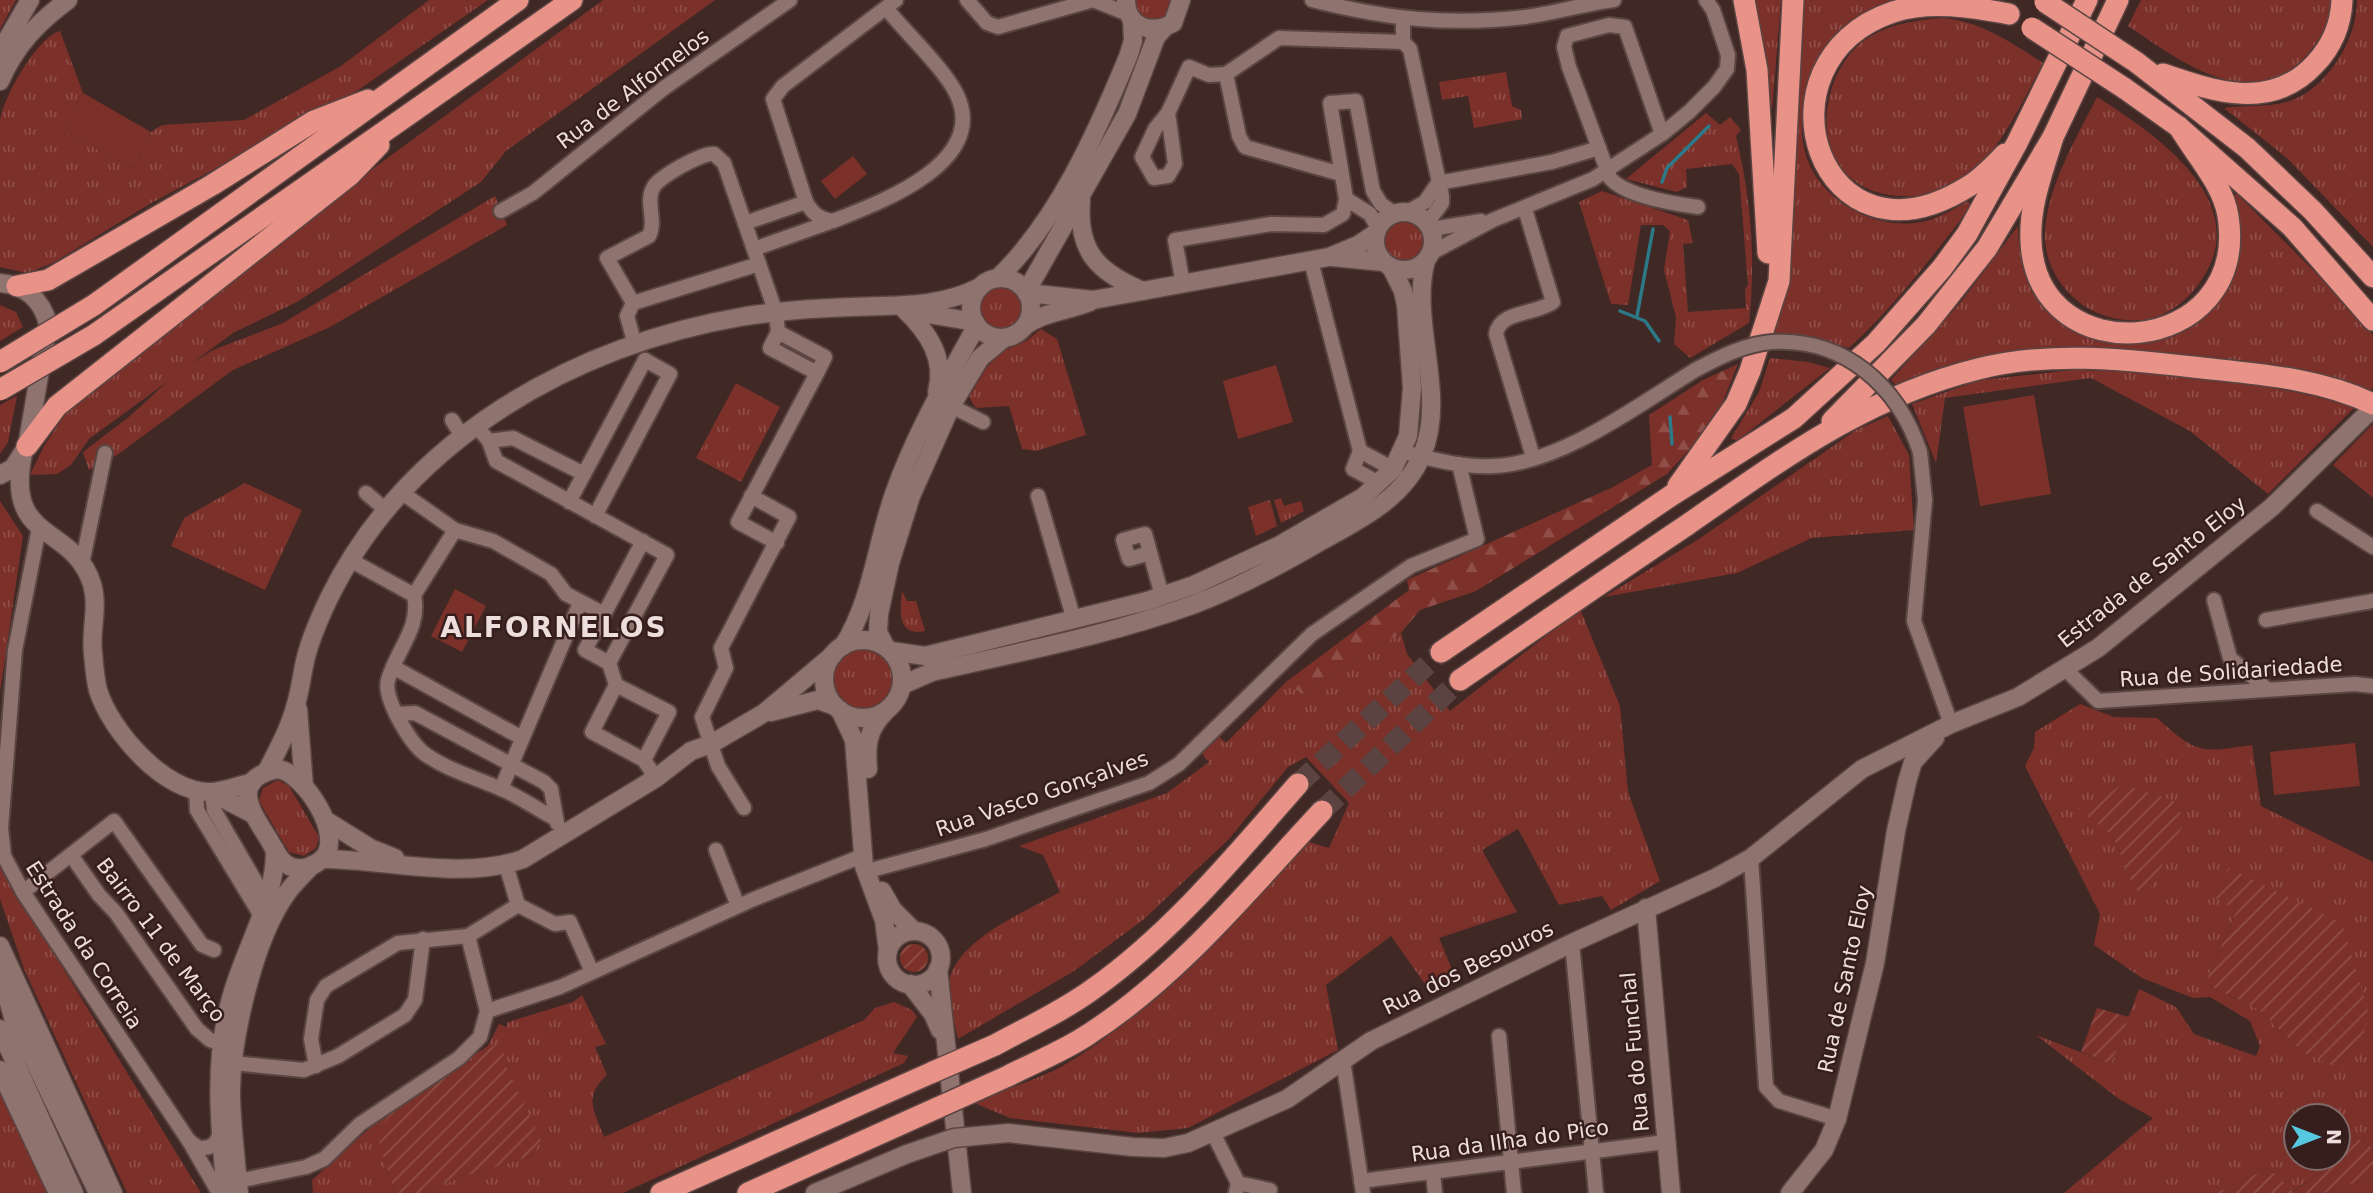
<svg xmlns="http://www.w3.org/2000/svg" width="2373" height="1193" font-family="'DejaVu Sans',sans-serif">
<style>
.grass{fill:url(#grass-tufts);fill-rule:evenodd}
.forest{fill:url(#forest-firs)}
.garden{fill:url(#garden-furrows)}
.pitch{fill:#7c302a}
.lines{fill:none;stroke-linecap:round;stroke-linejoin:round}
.stream{stroke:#2c7988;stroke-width:3.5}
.highway-tunnel{stroke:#5a4340;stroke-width:21;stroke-dasharray:21 10;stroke-linecap:butt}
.street-casing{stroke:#5a4543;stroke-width:18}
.secondary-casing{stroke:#5a4543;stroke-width:21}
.highway-casing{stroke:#5a4543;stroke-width:24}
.street{stroke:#8f736f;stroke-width:14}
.secondary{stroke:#8f736f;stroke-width:18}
.highway{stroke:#e99287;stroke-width:21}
.street-bridge-casing{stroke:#5a4543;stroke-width:18;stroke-linecap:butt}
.secondary-bridge-casing{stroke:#5a4543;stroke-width:21;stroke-linecap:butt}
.highway-bridge-casing{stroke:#5a4543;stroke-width:24;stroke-linecap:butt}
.street-bridge{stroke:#8f736f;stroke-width:14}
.secondary-bridge{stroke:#8f736f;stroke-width:18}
.highway-bridge{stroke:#e99287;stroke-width:21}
.labels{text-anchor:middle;stroke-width:5;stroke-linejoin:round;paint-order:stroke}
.street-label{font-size:21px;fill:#eddddb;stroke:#351e1c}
.district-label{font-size:28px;font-weight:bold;letter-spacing:2px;fill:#eddddb;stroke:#351e1c}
</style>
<defs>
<pattern id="grass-tufts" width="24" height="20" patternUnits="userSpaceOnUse" patternTransform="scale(1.75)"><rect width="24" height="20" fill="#7c302a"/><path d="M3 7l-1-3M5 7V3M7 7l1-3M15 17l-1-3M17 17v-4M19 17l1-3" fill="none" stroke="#8f4e48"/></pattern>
<pattern id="forest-firs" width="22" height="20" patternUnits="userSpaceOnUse" patternTransform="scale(1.75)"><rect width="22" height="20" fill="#7c302a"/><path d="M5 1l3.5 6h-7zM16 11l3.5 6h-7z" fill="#8f4e48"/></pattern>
<pattern id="garden-furrows" width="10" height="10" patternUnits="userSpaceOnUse" patternTransform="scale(1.75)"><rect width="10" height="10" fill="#7c302a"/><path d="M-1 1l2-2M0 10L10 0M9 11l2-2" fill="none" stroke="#8f4e48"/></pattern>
</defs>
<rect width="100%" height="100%" fill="#402825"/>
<g class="grass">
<polygon points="0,0 16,0 0,29"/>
<path d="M429 0H488L351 95 148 205 53 263 27 273 0 267C0 219 0 170 0 122 2 99 37 37 60 31L83 93 63 131 134 169 151 132 162 125 244 120 341 66Z"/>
<polygon points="603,0 715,0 506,151 481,182 297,302 233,333 191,364 213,350 283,323 495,196 507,225 330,327 233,370 117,455 89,470 83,452 130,416 167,382 89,439 71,465 57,474 30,475 44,446 68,410 322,206"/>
<polygon points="1134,0 1174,0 1167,16 1150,21 1139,15"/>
<polygon points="1756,0 1781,0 1772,111"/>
<path d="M1804 0H1901C1809 26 1755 160 1857 212 1875 221 1894 225 1914 223 1933 222 1952 210 1968 201L1971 206C1933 256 1896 305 1849 348L1803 335 1772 334 1786 293Z"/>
<path d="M2141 0H2331C2329 23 2321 40 2305 57 2248 116 2180 60 2128 26Z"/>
<path d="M2357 0H2373V247L2287 158 2224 108C2247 105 2268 108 2290 101 2327 89 2358 38 2357 0Z"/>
<path d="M1943 18C1980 21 2012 43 2043 63 2025 97 2008 134 1982 163 1967 180 1939 194 1916 196 1850 201 1813 154 1831 91 1837 70 1851 47 1871 36 1893 23 1918 20 1943 18Z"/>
<polygon points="1506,72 1512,106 1521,110 1522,119 1474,128 1468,96 1442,100 1439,82"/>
<path d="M2097 97C2157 135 2259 204 2198 285 2186 302 2163 319 2141 320 2089 325 2042 282 2045 230 2049 183 2076 139 2097 97Z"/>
<path d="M1706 113 1720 125 1730 117 1741 130 1736 136C1751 199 1756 259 1749 323L1690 358 1674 344 1676 317 1664 270 1670 231 1663 225H1641L1628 305 1611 304 1579 202 1602 191 1688 220 1693 243 1683 244 1688 312 1746 308 1745 289 1748 285 1739 174 1732 164 1686 169 1687 187 1677 192 1626 179Z"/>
<path d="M2236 193 2345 302 2373 335V388L2370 391C2314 369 2258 361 2199 356 2094 346 1995 347 1896 385L1891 380 1960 303 2018 226C2018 253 2027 286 2045 306 2089 356 2181 358 2220 300 2233 281 2244 253 2241 229 2239 218 2232 203 2236 193Z"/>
<circle cx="1404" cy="241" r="19"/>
<circle cx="1001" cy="308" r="20"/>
<polygon points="0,305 16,312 23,327 0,341"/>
<polygon points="1041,329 1057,339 1086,435 1036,451 1022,449 1009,406 976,408 969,397 986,368 1001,352 1026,341"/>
<polygon points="1770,358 1808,362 1830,368 1737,441 1731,438 1759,392"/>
<path d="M2073 370C2168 371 2263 381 2355 407L2268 494 2190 431 2091 378 1945 398 1936 463 1912 404 1980 380Z"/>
<polygon points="736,383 780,407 741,482 696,458"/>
<polygon points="17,396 8,442 0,454 0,405"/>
<polygon points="1888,416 1909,455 1914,530 1812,538 1737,573 1604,597 1699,539 1856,430"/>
<polygon points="2373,424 2373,498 2333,465"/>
<polygon points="245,483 302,510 265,590 171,546 184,518"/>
<polygon points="1281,498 1284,506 1301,501 1304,511 1281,523 1274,500"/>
<polygon points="1270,500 1277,526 1256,536 1248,507"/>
<polygon points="0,501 23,536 0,692"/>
<path d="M902 591 907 601H916L925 631C897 637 900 611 902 591Z"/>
<path d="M1580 609 1620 706 1628 792 1660 881 1611 910 1602 896 1559 905 1518 829 1482 850 1517 912 1439 938 1455 977 1427 987 1391 936 1326 985 1338 1050 1188 1128 1138 1133 1010 1118 972 1102C1003 1090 1038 1080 1066 1064 1160 1007 1234 921 1309 842L1329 848 1349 803 1306 757 1288 767 1229 839 1143 920 1074 971 958 1039C955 1024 949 1007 948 992 946 943 1024 913 1060 892L1043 855 1019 846 1167 793 1209 762 1200 752 1217 735 1226 743 1286 682 1302 694 1401 633 1407 654 1450 711Z"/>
<circle cx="863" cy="679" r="30"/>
<path d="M2080 704 2114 717 2157 718C2197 754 2200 753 2252 745L2261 806 2373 862V1148L2345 1130 2338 1142V1116H2296V1158H2329L2320 1173 2292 1192 2269 1168 2216 1193H2064L2153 1118 2119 1099 2036 1035 2111 1064 2139 989 2176 1007 2194 1034 2256 1056 2260 1046 2250 1021 2210 997 2193 998 2142 978 2094 945 2100 914 2025 766 2034 748 2035 732ZM2113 836 2147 895 2134 888ZM2229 868 2239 875 2301 1051 2258 1009 2205 984 2237 910Z"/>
<polygon points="278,780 289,786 319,837 316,848 304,856 289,852 259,801 263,788"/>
<polygon points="0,838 18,895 201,1193 127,1193 24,969 0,899"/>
<path d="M582 995 606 1044 595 1047 607 1075C583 1097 594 1110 604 1137L864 1020 875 1008 894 1002 912 1010 917 1017 893 1053 908 1056 904 1063 623 1193H428L444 1183 533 1155 540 1141 507 1068 500 1042 391 1113 371 1138 378 1139 395 1193H313L312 1180 396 1105 488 1046 499 1024 506 1027 508 1022 573 1002Z"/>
<polygon points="0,1086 49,1193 0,1193"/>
<polygon points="2373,1177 2373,1193 2324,1193"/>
</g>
<polygon class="forest" points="1738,364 1721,406 1698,440 1667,474 1476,591 1420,610 1401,633 1302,694 1286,682 1409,590 1407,580 1613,487 1652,465 1649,415 1703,380"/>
<g class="garden">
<polygon points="2123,785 2173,800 2185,821 2147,895 2134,889 2113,836 2078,809"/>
<polygon points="2229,868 2342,923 2369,1014 2362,1039 2342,1070 2301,1051 2258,1009 2205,984 2237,910 2210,895"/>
<circle cx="914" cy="958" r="14"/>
<polygon points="2097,1008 2129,1017 2111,1064 2081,1052"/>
<polygon points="501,1041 507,1068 541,1140 533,1155 444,1183 428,1193 395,1193 378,1140 370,1139 391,1113"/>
<polygon points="2345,1130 2373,1148 2373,1177 2324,1193 2216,1193 2269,1168 2293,1192 2320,1173 2329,1158 2338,1158 2338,1142"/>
</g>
<g class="pitch">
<polygon points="83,93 151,132 134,169 63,131"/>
<polygon points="853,156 867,174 835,199 821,181"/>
<polygon points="1276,365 1293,422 1238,439 1223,381"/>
<polygon points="2034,395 2051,494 1980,506 1963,407"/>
<polygon points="455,589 486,606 462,652 431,636"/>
<polygon points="2355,743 2360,786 2274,795 2270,752"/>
</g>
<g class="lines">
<g class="stream">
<polyline points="1662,182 1667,168 1709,126"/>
<polyline points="1620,311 1645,321 1659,341"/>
<polyline points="1637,316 1653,229"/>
<polyline points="1670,417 1672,444"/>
</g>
<g class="highway-tunnel">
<polyline points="1298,784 1441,652"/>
<polyline points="1322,811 1460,680"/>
</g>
<g class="street-casing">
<g id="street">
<polyline points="967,0 987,23 998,27 1093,0 1128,14"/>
<path d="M1312 0C1387 19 1448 26 1525 17 1555 13 1584 4 1614 0"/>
<path d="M886 8C905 32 945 69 957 95 989 163 879 203 833 221 819 219 813 214 806 202L773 99 783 86 896 0"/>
<polyline points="1403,20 1403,42 1410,49 1442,196 1442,203 1427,223"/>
<polyline points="1168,113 1155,129 1142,157 1154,178 1168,176 1175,164 1168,113 1189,67 1209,75 1226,74"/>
<path d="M1662 134 1625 27 1609 25 1567 36 1564 47 1569 67 1610 178C1625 196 1675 204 1698 207"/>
<polyline points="1341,174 1245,147 1239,136 1226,74 1279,38 1403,42"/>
<polyline points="1438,183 1552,162 1599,148"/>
<path d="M1525 209 1553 302C1536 315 1500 310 1496 334L1533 457"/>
<polyline points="501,211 533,193 664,88 790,0"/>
<polyline points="1407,212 1425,202 1438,183"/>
<polyline points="745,223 806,202"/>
<polyline points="1378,228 1370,214 1346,199 1330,103 1356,101 1373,191 1381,204 1395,214"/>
<polyline points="1431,229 1481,221"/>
<polyline points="754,249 833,221"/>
<polyline points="1431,253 1493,220 1593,179 1662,134 1689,112 1714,87 1727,69 1728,55 1713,10 1706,0"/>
<polyline points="1311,261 1360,451 1393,469"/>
<polyline points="1183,284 1175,240 1271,224 1324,225 1343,214 1346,199"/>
<path d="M633 303 607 258 649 236C657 220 645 203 653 188 658 177 703 152 714 154L724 163 776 313 778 332"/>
<polyline points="635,345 627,316 633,303 759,264"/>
<polyline points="951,406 983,422"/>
<polyline points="452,420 462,436"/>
<polyline points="476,426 489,441 496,461 667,555 609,663"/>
<polyline points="489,441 513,438 584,474"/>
<polyline points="1360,451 1353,469 1379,483"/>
<path d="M1403 452C1432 459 1463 468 1494 466 1563 463 1639 404 1697 369"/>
<polyline points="1920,452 1925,500 1914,621 1951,724"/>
<polyline points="366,493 386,510"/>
<polyline points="1038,496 1074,620"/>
<polyline points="569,502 645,360"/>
<polyline points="2317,511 2373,547"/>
<polyline points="595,516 670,374 645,360"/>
<polyline points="39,528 15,650 1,828 4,856 23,892 189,1141 219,1193"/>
<polyline points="455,530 493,541 551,574 566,594 604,614"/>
<polyline points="643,541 585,650 609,663 616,685 592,732 644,760 656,778"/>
<polyline points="777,543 738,522 817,373 825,357 778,332 770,348 817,373"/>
<polyline points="1150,553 1129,559 1123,540 1145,534 1162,596"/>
<polyline points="350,560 414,595 455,530 401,492"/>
<polyline points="82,564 105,453"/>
<path d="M414 595C421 628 397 649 388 680 383 698 410 743 425 754 450 772 481 779 508 792 524 800 539 810 554 818"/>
<polyline points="2214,600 2230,658 2267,689"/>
<polyline points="2266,620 2373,601"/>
<polyline points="393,667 522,738"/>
<polyline points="2064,668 2098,701 2355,684 2373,686"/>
<polyline points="616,685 669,712 644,760"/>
<polyline points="396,714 415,713 544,782 551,789 557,823"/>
<polyline points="501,789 580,603"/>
<polyline points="196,790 197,810 260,914 267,917"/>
<polyline points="212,793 214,810 269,905"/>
<polyline points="744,808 718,766 702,717 726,668 721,648 789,517 751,496"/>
<polyline points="716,850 738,906"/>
<polyline points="71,855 99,895 116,913 197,1029 210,1040 221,1044"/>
<polyline points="1751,858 1766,1087 1779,1101 1837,1119"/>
<polyline points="506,865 518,905"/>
<polyline points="875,869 986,839 1149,783 1179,764 1312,634 1411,566 1477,539 1459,464"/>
<polyline points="23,892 114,821 202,945 214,950"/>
<polyline points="518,905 555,924 570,922 592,972"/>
<polyline points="1572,943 1596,1193"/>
<polyline points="487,1011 560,987 754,899 862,856"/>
<polyline points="1499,1036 1514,1193"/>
<polyline points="1343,1060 1363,1193"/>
<polyline points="232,1063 304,1070 338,1056 405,1015 415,1000 423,939"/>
<polyline points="316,1066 311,1039 317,1000 326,986 398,943 468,936 518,905"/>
<polyline points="1213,1133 1238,1183"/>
<path d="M189 1141 199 1148C212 1149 218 1143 220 1131"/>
<polyline points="1433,1173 1435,1193"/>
<polyline points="238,1181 306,1167 324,1159 360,1124 459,1058 480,1037 487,1011 468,936"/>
<polyline points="1361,1181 1665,1142"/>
<polyline points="1236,1192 1238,1183 1270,1190 1269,1193"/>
</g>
</g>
<g class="secondary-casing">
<g id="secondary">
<path d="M1126 0C1126 28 1152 35 1173 23L1181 0"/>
<polyline points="0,52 30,0"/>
<path d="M0 81C16 45 37 23 68 0"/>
<path d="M1081 200C1077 251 1097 272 1143 291"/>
<circle cx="1404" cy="241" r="29"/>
<polyline points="1332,257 1383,262"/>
<path d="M998 278C1058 220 1096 134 1128 57L1133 41 1132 19"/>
<circle cx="1001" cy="308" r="30"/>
<path d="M0 283C25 285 42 300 48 324L27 446 13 468 0 475"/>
<polyline points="1026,292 1127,114 1156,37 1164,28"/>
<polyline points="1027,293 1093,300 1329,257 1358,245 1376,233"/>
<path d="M904 309C928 332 946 358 937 392"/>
<polyline points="910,311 975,322"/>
<path d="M1025 326C1043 312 1068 311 1090 302"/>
<path d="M23 454C4 544 73 523 92 584 99 608 90 630 93 653 94 665 95 678 98 690 110 730 165 794 211 792 223 792 239 785 252 783"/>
<circle cx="863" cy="679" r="39"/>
<path d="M843 646C872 601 876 545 894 494 915 434 947 380 977 325"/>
<polyline points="885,646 878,632 879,614 890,563 911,496 951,406 980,358 1004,338"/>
<polyline points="891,651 925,656 1147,601 1194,585 1278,546 1363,497 1393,469 1408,436 1412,388 1406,305 1403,291 1391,267"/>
<path d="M902 685 932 672C1020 652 1110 635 1195 604 1240 587 1282 564 1323 540 1361 519 1404 498 1422 455 1448 394 1409 323 1426 260"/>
<polyline points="298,709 304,786"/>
<polyline points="840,710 854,740 864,866 884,920 888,951"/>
<polyline points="771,712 818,700 835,706"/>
<path d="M277 769C302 770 348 838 321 860 311 868 297 872 286 864 278 859 273 846 268 838 250 810 230 780 277 769Z"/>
<path d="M868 769C866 746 867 730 885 712"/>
<path d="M267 771C278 749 290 728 296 704 301 688 302 672 306 657 311 637 320 617 329 598 408 438 574 345 746 316 781 311 816 308 851 307 896 305 939 308 980 287"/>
<polyline points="212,793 253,814"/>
<polyline points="325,820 370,848 395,858"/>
<path d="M322 859C387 859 461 881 523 859L656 778 691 751 711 744 764 713 833 655"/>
<polyline points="882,891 893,910 914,931"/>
<polyline points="1646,908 1671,1193"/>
<circle cx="914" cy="958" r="27"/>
<polyline points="0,946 113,1193"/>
<polyline points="938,969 962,1193"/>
<polyline points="0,972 13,1017 98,1193"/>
<polyline points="910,984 933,1014 940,1030"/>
<polyline points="0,1029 74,1193"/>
<polyline points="0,1070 58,1193"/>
<polyline points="1008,1133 1133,1147 1164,1148 1188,1143 1287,1099 1371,1041 1572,943 1715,878 1751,858 1862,769 1951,724 2018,697 2098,648 2272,507 2373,408"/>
<path d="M226 1193C220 1129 213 1065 230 1002 243 950 276 902 275 849"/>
<path d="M239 1193C236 1161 232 1129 231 1097 230 1042 254 938 287 893 294 883 304 874 312 865"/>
<polyline points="815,1193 907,1154"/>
<polyline points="1790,1193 1824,1150 1837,1119 1875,963 1896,831 1907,782 1913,762 1935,738"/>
</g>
</g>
<g class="highway-casing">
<g id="highway">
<polyline points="1744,0 1757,70 1768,253"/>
<polyline points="2136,62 2247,148 2313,211 2373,277"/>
<path d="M2163 74C2215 92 2272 111 2315 64 2332 46 2341 25 2342 0"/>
<polyline points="2124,88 2179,127 2292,227 2373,320"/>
<path d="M2053 137C2043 171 2029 205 2031 241 2036 376 2250 358 2228 216 2223 184 2195 154 2179 127"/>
<path d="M2005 154C1994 165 1982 178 1969 186 1819 281 1748 61 1893 12 1930 0 1972 7 2009 14"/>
<polyline points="17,286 48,280 212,185 314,121 368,100"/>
<polyline points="94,305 518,0"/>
<polyline points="94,335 572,0"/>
<polyline points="1832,421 1926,325 1987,248 2053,137 2118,0"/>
<polyline points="27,446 57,406 350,175 379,145"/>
<polyline points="1678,486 1736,404 1750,371 1779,281 1793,0"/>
<polyline points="1441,652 1672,495 1794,418 1876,343 1942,268 1967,234 2017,143 2087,0"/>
<path d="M1460 680C1536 628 1611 576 1687 525 1781 460 1865 397 1978 369 2048 351 2123 359 2193 367 2254 374 2317 377 2373 404"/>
<path d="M995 1045C1028 1027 1063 1011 1093 989 1171 934 1236 855 1298 784"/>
<path d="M1008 1076C1035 1062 1064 1051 1089 1034 1179 976 1249 889 1322 811"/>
<polyline points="661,1193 933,1072"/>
<polyline points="748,1193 937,1108"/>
</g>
</g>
<use href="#street" class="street"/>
<use href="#secondary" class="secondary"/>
<use href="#highway" class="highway"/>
<g class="street-bridge-casing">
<path id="street-bridge" d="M1697 369C1720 357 1745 344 1772 342 1845 338 1898 386 1920 452"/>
</g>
<g class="secondary-bridge-casing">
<polyline id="secondary-bridge" points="907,1154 954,1138 1008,1133"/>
</g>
<g class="highway-bridge-casing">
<g id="highway-bridge">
<polyline points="2045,2 2136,62"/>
<polyline points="2032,28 2124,88"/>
<polyline points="0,362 94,305"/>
<polyline points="0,390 94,335"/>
<polyline points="933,1072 995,1045"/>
<polyline points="937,1108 1008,1076"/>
</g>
</g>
<use href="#street-bridge" class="street-bridge"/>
<use href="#secondary-bridge" class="secondary-bridge"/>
<use href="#highway-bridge" class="highway-bridge"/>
</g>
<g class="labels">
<g class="street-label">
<text transform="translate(633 89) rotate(-37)" y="7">Rua de Alfornelos</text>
<text transform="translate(2152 572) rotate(-38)" y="7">Estrada de Santo Eloy</text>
<text transform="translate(2231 672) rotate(-4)" y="7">Rua de Solidariedade</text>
<text transform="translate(1042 794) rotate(-19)" y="7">Rua Vasco Gonçalves</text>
<text transform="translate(161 940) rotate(53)" y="7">Bairro 11 de Março</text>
<text transform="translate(84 945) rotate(57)" y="7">Estrada da Correia</text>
<text transform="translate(1468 968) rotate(-26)" y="7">Rua dos Besouros</text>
<text transform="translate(1845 979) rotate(-78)" y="7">Rua de Santo Eloy</text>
<text transform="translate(1635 1052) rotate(-95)" y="7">Rua do Funchal</text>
<text transform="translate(1510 1141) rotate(-8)" y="7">Rua da Ilha do Pico</text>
</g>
<g class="district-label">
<text x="554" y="637">ALFORNELOS</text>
</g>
</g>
<g transform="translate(2317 1137) rotate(90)"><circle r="33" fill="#351e1c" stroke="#7f6a68" stroke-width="2"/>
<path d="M0-5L12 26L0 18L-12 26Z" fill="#56c9e1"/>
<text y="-10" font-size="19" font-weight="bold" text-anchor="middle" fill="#eddddb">N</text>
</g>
</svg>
